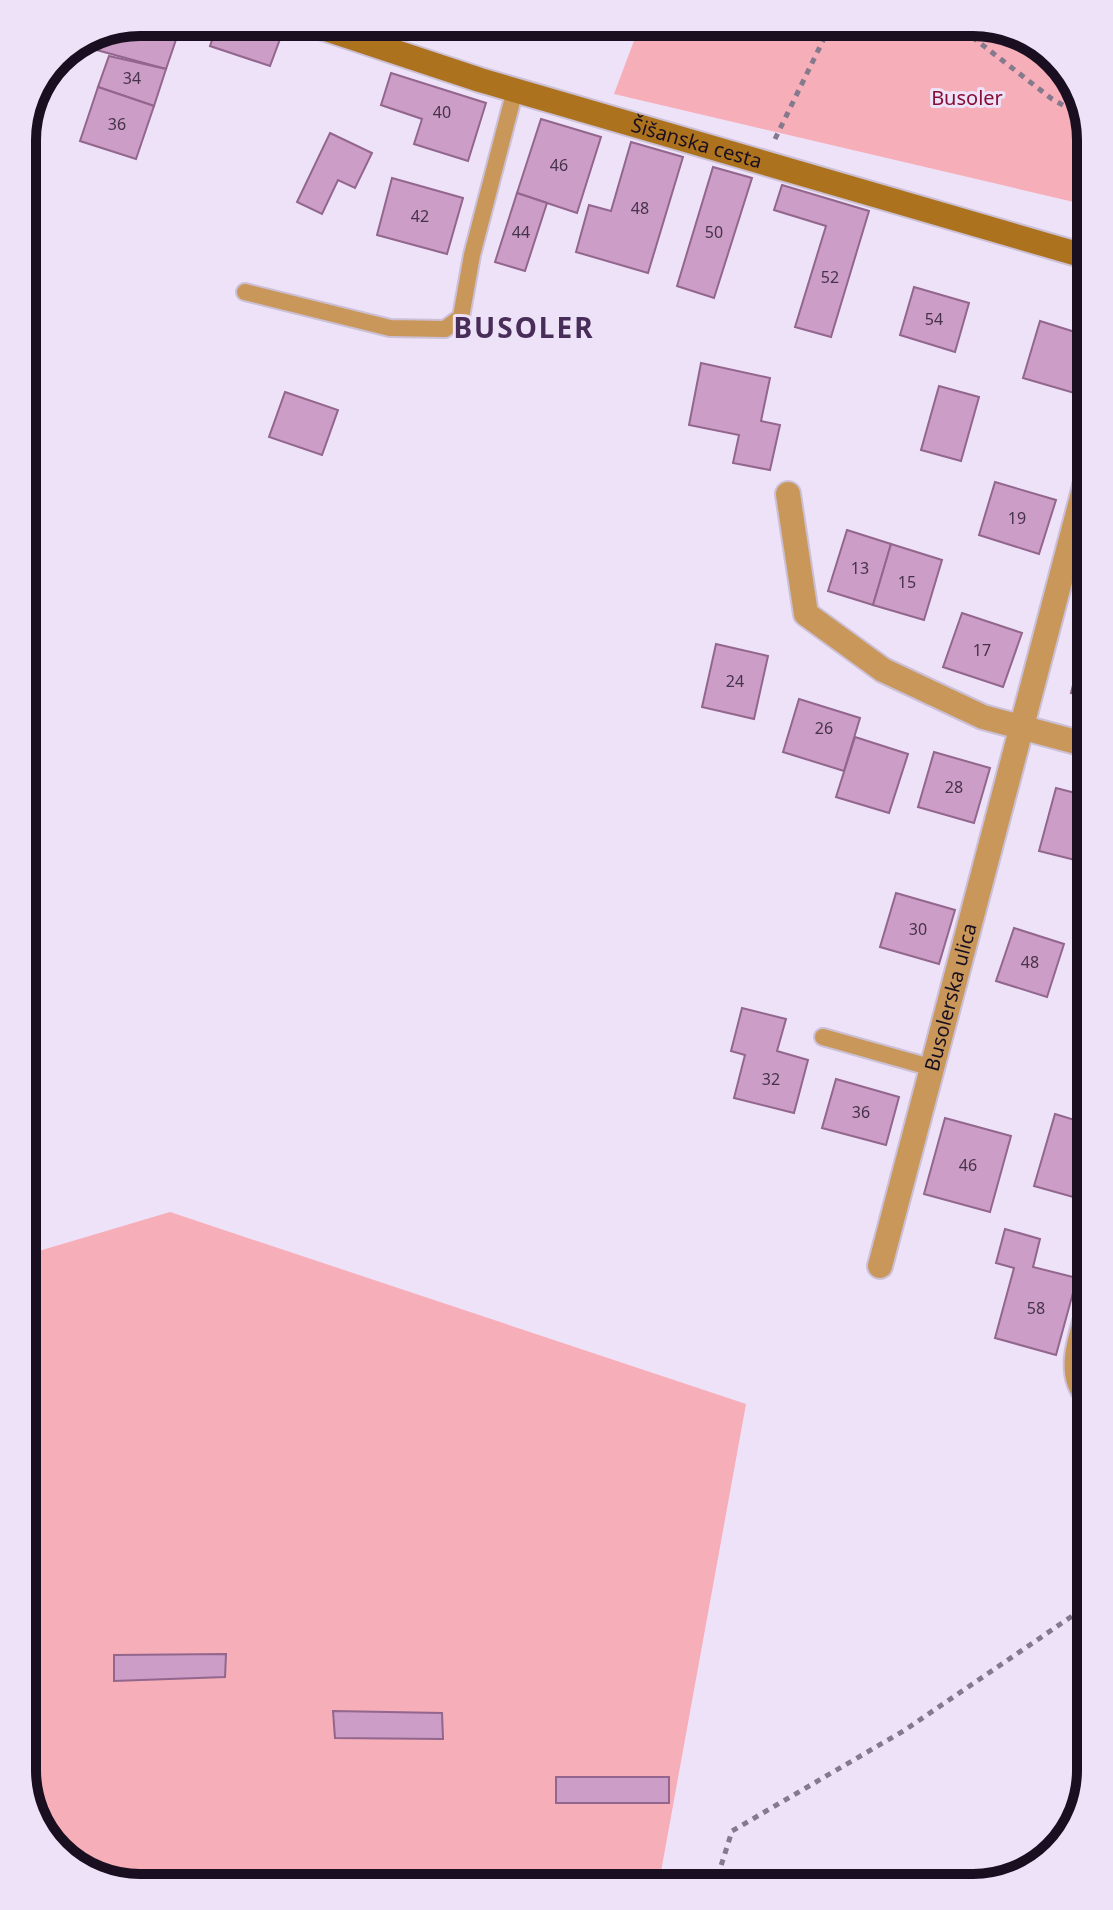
<svg xmlns="http://www.w3.org/2000/svg" width="1113" height="1910" font-family="'Noto Sans',sans-serif">
<style>
.green{fill:#f6aeb8}
.building{fill:#cc9dc6;stroke:#92668d;stroke-width:2}
.lines{fill:none;stroke-linecap:round;stroke-linejoin:round}
.service-casing{stroke:#ccc0d6;stroke-width:20}
.minor-casing{stroke:#ccc0d6;stroke-width:28}
.secondary-casing{stroke:#ccc0d6;stroke-width:28}
.path{stroke:#84798d;stroke-width:5;stroke-dasharray:6 6;stroke-linecap:butt}
.service{stroke:#c9975a;stroke-width:16}
.minor{stroke:#c9975a;stroke-width:24}
.secondary{stroke:#ac721e;stroke-width:24}
.labels{text-anchor:middle;stroke-width:6;stroke-linejoin:round;paint-order:stroke}
.number-label{font-size:16px;fill:#46324a}
.park-label{font-size:20px;fill:#850e34;stroke:#eee2f8}
.street-label{font-size:20px;fill:#190f21;stroke:#eee2f8}
.district-label{font-size:28px;font-weight:bold;letter-spacing:2px;fill:#472d58;stroke:#eee2f8}
.rim{fill:none;stroke:#190f21;stroke-width:10}
</style>
<rect width="100%" height="100%" fill="#eee2f8"/>
<g class="green">
<polygon points="641,22 981,22 1039,42 1079,88 1091,140 1091,206 614,94"/>
<polygon points="170,1212 746,1404 658,1888 133,1888 74,1868 34,1822 22,1770 22,1256"/>
</g>
<g class="building">
<polygon points="140,22 182,22 166,69 82,46"/>
<polygon points="218,22 231,22 280,39 270,66 210,46"/>
<polygon points="109,56 166,69 154,106 98,87"/>
<polygon points="391,73 486,103 468,161 414,144 422,119 381,105"/>
<polygon points="98,87 154,106 136,159 80,141"/>
<polygon points="541,119 601,137 577,213 517,193"/>
<polygon points="330,133 372,153 355,188 338,180 322,214 297,202"/>
<polygon points="631,142 683,157 648,273 576,252 589,205 611,211"/>
<polygon points="713,167 752,178 714,298 677,286"/>
<polygon points="392,178 463,198 447,254 377,235"/>
<polygon points="782,185 869,211 831,337 795,327 826,226 774,210"/>
<polygon points="517,193 547,203 525,271 495,262"/>
<polygon points="914,287 969,303 955,352 900,335"/>
<polygon points="1040,321 1091,337 1088,397 1023,378"/>
<polygon points="701,363 770,378 761,421 780,425 770,470 733,463 739,435 689,425"/>
<polygon points="939,386 979,397 961,461 921,450"/>
<polygon points="285,392 338,410 322,455 269,437"/>
<polygon points="995,482 1056,500 1039,554 979,535"/>
<polygon points="847,530 891,544 873,605 828,591"/>
<polygon points="891,544 942,560 924,620 873,605"/>
<polygon points="962,613 1022,633 1003,687 943,667"/>
<polygon points="1091,614 1091,698 1071,693"/>
<polygon points="716,644 768,656 754,719 702,707"/>
<polygon points="799,699 860,718 844,771 783,752"/>
<polygon points="855,737 908,754 889,813 836,797"/>
<polygon points="934,752 990,768 974,823 918,807"/>
<polygon points="1056,788 1091,797 1091,864 1039,851"/>
<polygon points="896,893 955,910 939,964 880,947"/>
<polygon points="1014,928 1064,944 1047,997 996,981"/>
<polygon points="742,1008 786,1019 777,1051 808,1060 794,1113 734,1098 745,1055 731,1051"/>
<polygon points="836,1079 899,1097 886,1145 822,1128"/>
<polygon points="1055,1114 1091,1125 1091,1202 1034,1186"/>
<polygon points="945,1118 1011,1136 990,1212 924,1194"/>
<polygon points="1005,1229 1040,1239 1033,1267 1077,1278 1056,1355 995,1338 1014,1268 996,1263"/>
<polygon points="226,1654 225,1677 114,1681 114,1655"/>
<polygon points="333,1711 442,1713 443,1739 335,1738"/>
<rect x="556" y="1777" width="113" height="26"/>
</g>
<g class="lines">
<g class="service-casing">
<g id="service">
<polyline points="245,292 390,328 445,329 461,317 472,255 515,90"/>
<polyline points="823,1037 933,1068"/>
</g>
</g>
<g class="minor-casing">
<g id="minor">
<polyline points="788,494 806,614 883,670 983,717 1091,746"/>
<path id="s1" d="M880 1266 1091 463"/>
<path d="M1091 1399C1063 1375 1083 1332 1091 1302"/>
</g>
</g>
<g class="secondary-casing">
<g id="secondary">
<path id="s2" d="M305 22 480 80 1091 258"/>
</g>
</g>
<g class="path">
<polyline points="953,22 1052,99 1086,118"/>
<polyline points="775,139 832,22"/>
<polyline points="714,1888 732,1831 905,1730 1084,1608 1091,1610"/>
</g>
<use href="#service" class="service"/>
<use href="#minor" class="minor"/>
<use href="#secondary" class="secondary"/>
</g>
<g class="labels">
<g class="number-label">
<text x="132" y="84">34</text>
<text x="442" y="118">40</text>
<text x="117" y="130">36</text>
<text x="559" y="171">46</text>
<text x="640" y="214">48</text>
<text x="420" y="222">42</text>
<text x="521" y="238">44</text>
<text x="714" y="238">50</text>
<text x="830" y="283">52</text>
<text x="934" y="325">54</text>
<text x="1017" y="524">19</text>
<text x="860" y="574">13</text>
<text x="907" y="588">15</text>
<text x="982" y="656">17</text>
<text x="735" y="687">24</text>
<text x="824" y="734">26</text>
<text x="954" y="793">28</text>
<text x="918" y="935">30</text>
<text x="1030" y="968">48</text>
<text x="771" y="1085">32</text>
<text x="861" y="1118">36</text>
<text x="968" y="1171">46</text>
<text x="1036" y="1314">58</text>
</g>
<g class="park-label">
<text x="967" y="105">Busoler</text>
</g>
<g class="street-label">
<text dy="7" stroke="none"><textPath href="#s2" startOffset="410">Šišanska cesta</textPath></text>
<text dy="7" stroke="none"><textPath href="#s1" startOffset="278">Busolerska ulica</textPath></text>
</g>
<g class="district-label">
<text x="524" y="338">BUSOLER</text>
</g>
</g>
<path d="M0 0H1113V1910H0ZM140 36H973A104 104 0 0 1 1077 140V1770A104 104 0 0 1 973 1874H140A104 104 0 0 1 36 1770V140A104 104 0 0 1 140 36Z" fill="#eee2f8" fill-rule="evenodd"/>
<path class="rim" d="M140 36H973A104 104 0 0 1 1077 140V1770A104 104 0 0 1 973 1874H140A104 104 0 0 1 36 1770V140A104 104 0 0 1 140 36Z"/>
</svg>
